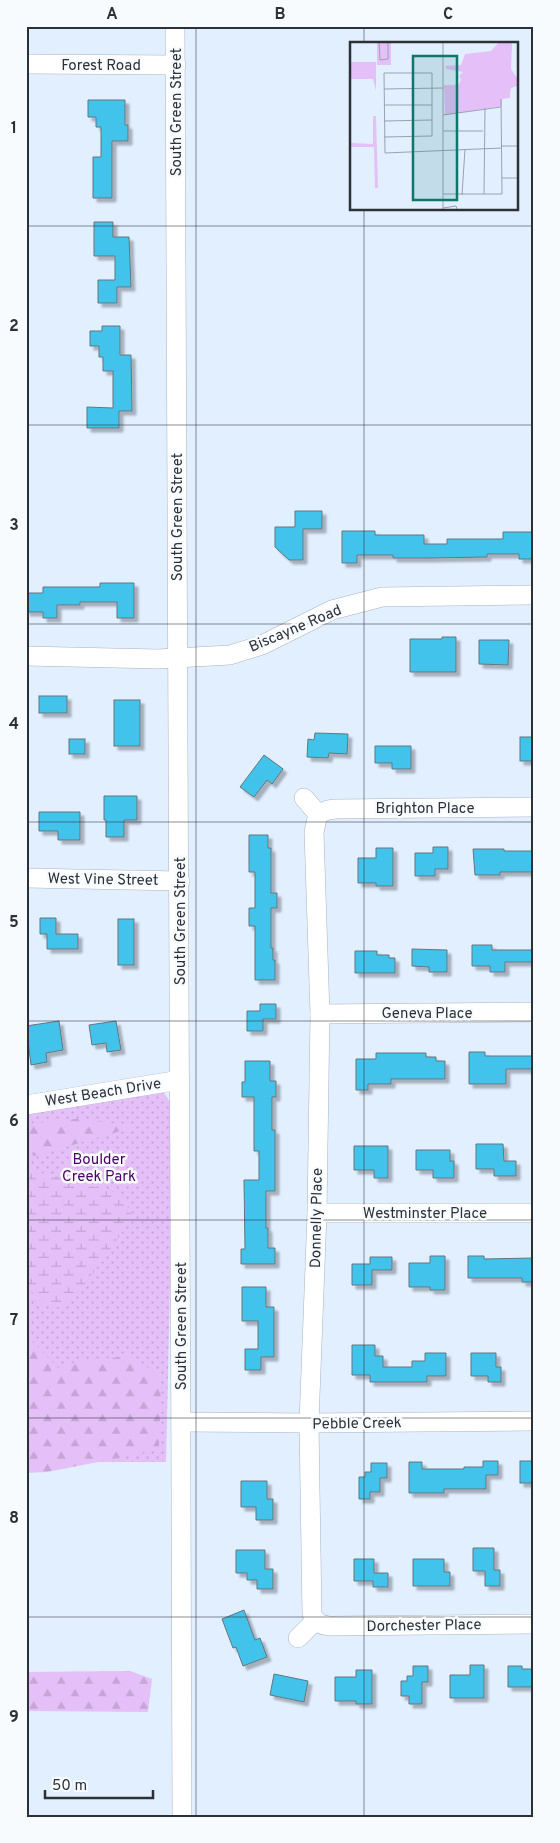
<svg xmlns="http://www.w3.org/2000/svg" width="560" height="1843" font-family="Overpass,sans-serif">
<style>
.grass{fill:url(#grass-dots)}
.forest{fill:url(#forest-firs)}
.wetland{fill:url(#wetland-marsh)}
.building{fill:#42c3eb;stroke:#62767d;filter:url(#shadow)}
.lines{fill:none;stroke-linecap:round;stroke-linejoin:round}
.minor-casing{stroke:#a7b3c2;stroke-width:20}
.minor{stroke:#fff;stroke-width:19}
.grid{fill:none;stroke:#2c3137;stroke-width:1;stroke-opacity:0.55}
.labels{text-anchor:middle;stroke-width:5;stroke-linejoin:round;paint-order:stroke}
.street-label{font-size:15px;fill:#2c3137;stroke:#f8fbfe}
.park-label{font-size:15px;fill:#4a0064;stroke:#f8fbfe}
.inset-road{fill:none;stroke:#99a3af;stroke-width:1}
.view{fill:#0f766e;fill-opacity:0.15;stroke:#0f766e;stroke-width:2.5}
.inset-edge{fill:none;stroke:#2c3137;stroke-width:2.5}
.neatline{fill:none;stroke:#2c3137;stroke-width:2}
.grid-label{font-size:16px;text-anchor:middle;font-weight:bold;fill:#2c3137}
</style>
<defs>
<pattern id="grass-dots" width="8" height="8" patternUnits="userSpaceOnUse" patternTransform="scale(1.25)"><rect width="8" height="8" fill="#e4bff8"/><path d="M2 2h.1M6 6h.1" fill="none" stroke="#c4a5d5" stroke-width="1.8" stroke-linecap="round"/></pattern>
<pattern id="forest-firs" width="22" height="20" patternUnits="userSpaceOnUse" patternTransform="scale(1.25)"><rect width="22" height="20" fill="#e4bff8"/><path d="M5 1l3.5 6h-7zM16 11l3.5 6h-7z" fill="#c4a5d5"/></pattern>
<pattern id="wetland-marsh" width="20" height="14" patternUnits="userSpaceOnUse" patternTransform="scale(1.25)"><rect width="20" height="14" fill="#e4bff8"/><path d="M1 5h8M5 5V1M11 12h8M15 12V8" fill="none" stroke="#c4a5d5"/></pattern>
<filter id="shadow"><feDropShadow dx="4" dy="4" stdDeviation="1" flood-color="#0004"/></filter>
</defs>
<rect width="100%" height="100%" fill="#e2efff"/>
<polygon class="grass" points="157,1083 174,1108 166,1462 26,1462 26,1105"/>
<g class="forest">
<polygon points="84,1118 134,1127 35,1156 26,1152 26,1124"/>
<polygon points="26,1335 58,1368 80,1361 132,1356 161,1377 159,1450 47,1472 26,1473"/>
<polygon points="130,1671 152,1679 148,1712 26,1711 26,1672"/>
</g>
<polygon class="wetland" points="26,1166 42,1173 121,1194 131,1214 126,1227 74,1299 56,1308 35,1301 30,1285 26,1280"/>
<g class="building">
<polygon points="88,100 125,100 125,125 128,125 128,141 112,141 112,198 93,198 93,157 101,157 101,127 96,127 96,117 88,117"/>
<polygon points="94,222 113,222 113,237 129,237 131,287 117,287 117,303 98,303 98,280 115,280 115,256 94,256"/>
<polygon points="102,326 120,326 120,355 131,355 132,411 119,411 119,428 87,428 87,407 113,408 113,371 103,371 103,357 99,357 99,346 90,346 90,331 102,331"/>
<polygon points="295,511 322,511 322,529 303,529 303,560 289,560 275,547 275,527 295,527"/>
<polygon points="342,531 375,531 375,535 424,535 424,544 447,544 447,539 503,539 503,532 534,532 534,559 519,559 519,554 487,554 487,557 431,558 393,558 393,555 357,555 357,563 342,563"/>
<polygon points="100,583 134,583 134,618 117,618 117,602 80,602 80,605 57,605 57,618 43,618 43,612 26,612 26,593 43,593 43,587 100,587"/>
<polygon points="442,637 456,637 456,672 410,672 410,639 442,639"/>
<polygon points="479,640 509,640 508,665 479,664"/>
<rect x="39" y="696" width="28" height="17"/>
<rect x="114" y="700" width="26" height="46"/>
<polygon points="315,733 348,734 347,754 329,753 328,758 307,757 308,739 314,740"/>
<rect x="520" y="737" width="14" height="24"/>
<rect x="69" y="739" width="16" height="15"/>
<polygon points="375,746 411,746 411,769 392,769 392,763 375,763"/>
<polygon points="264,755 283,769 272,784 267,780 254,797 240,787"/>
<polygon points="104,796 137,796 137,820 124,820 124,837 106,837 106,820 104,820"/>
<polygon points="39,812 80,812 80,840 58,840 58,831 39,831"/>
<polygon points="249,835 268,835 268,848 271,848 271,893 277,893 277,908 271,908 271,948 273,948 273,960 275,960 275,980 255,980 255,926 249,926 249,908 255,908 255,872 249,872"/>
<polygon points="433,847 448,847 448,869 435,869 435,876 415,876 415,853 433,853"/>
<polygon points="376,848 393,848 393,886 376,886 376,883 358,883 358,858 376,858"/>
<polygon points="473,849 504,849 504,851 534,851 534,872 500,872 500,875 475,875"/>
<polygon points="40,918 56,918 56,934 78,934 78,949 47,949 47,934 40,934"/>
<rect x="118" y="919" width="16" height="46"/>
<polygon points="472,945 492,945 492,950 534,950 534,962 505,962 505,972 490,972 490,966 472,966"/>
<polygon points="412,949 447,950 447,972 429,972 429,967 412,966"/>
<polygon points="355,951 377,951 377,955 389,955 389,958 395,958 395,973 355,973"/>
<polygon points="260,1004 276,1004 276,1019 263,1019 263,1031 247,1031 247,1011 260,1011"/>
<polygon points="59,1021 63,1050 46,1053 47,1062 31,1065 26,1026"/>
<polygon points="116,1021 121,1050 107,1052 106,1043 92,1045 89,1025"/>
<polygon points="469,1052 485,1052 485,1056 534,1056 534,1069 506,1069 506,1084 469,1084"/>
<polygon points="376,1053 426,1053 426,1057 436,1057 436,1061 445,1061 445,1079 391,1079 391,1084 368,1084 368,1090 356,1090 356,1059 376,1059"/>
<polygon points="245,1061 270,1061 270,1081 276,1081 276,1097 272,1097 272,1130 275,1130 275,1191 266,1191 266,1228 268,1228 268,1248 275,1248 275,1264 241,1264 241,1249 245,1249 244,1180 259,1180 259,1151 254,1151 254,1097 242,1097 242,1082 245,1082"/>
<polygon points="476,1144 503,1144 504,1161 516,1161 516,1176 494,1176 494,1169 476,1169"/>
<polygon points="354,1146 388,1146 388,1178 374,1178 374,1170 354,1170"/>
<polygon points="416,1150 450,1150 450,1161 454,1161 454,1178 433,1178 433,1170 416,1170"/>
<polygon points="430,1256 445,1256 445,1290 430,1290 430,1287 409,1287 409,1263 430,1263"/>
<polygon points="468,1256 484,1256 484,1259 534,1258 534,1282 522,1282 522,1278 468,1278"/>
<polygon points="370,1257 392,1257 392,1270 372,1270 372,1285 352,1285 352,1264 370,1264"/>
<polygon points="242,1287 266,1287 266,1307 274,1307 274,1357 261,1357 261,1370 245,1370 245,1349 258,1349 258,1321 242,1321"/>
<polygon points="352,1345 375,1345 375,1356 383,1356 383,1367 412,1367 412,1361 425,1361 425,1353 446,1353 446,1376 427,1376 427,1382 370,1382 370,1375 352,1375"/>
<polygon points="471,1353 496,1353 496,1367 501,1367 501,1382 488,1382 488,1376 471,1376"/>
<polygon points="483,1461 498,1461 498,1475 486,1475 486,1489 444,1489 444,1493 409,1493 409,1462 422,1462 422,1469 464,1469 464,1467 483,1467"/>
<rect x="520" y="1461" width="14" height="22"/>
<polygon points="371,1463 387,1463 387,1478 380,1478 380,1492 370,1492 370,1499 359,1499 359,1477 365,1477 365,1472 371,1472"/>
<polygon points="241,1481 267,1481 267,1499 273,1499 273,1520 256,1520 256,1507 241,1507"/>
<polygon points="473,1548 494,1548 494,1570 500,1570 500,1586 485,1586 485,1571 473,1571"/>
<polygon points="236,1550 265,1550 265,1569 273,1569 273,1589 257,1589 257,1580 247,1580 247,1573 236,1573"/>
<polygon points="354,1559 374,1559 374,1573 388,1573 388,1587 373,1587 373,1581 354,1581"/>
<polygon points="413,1559 444,1559 444,1572 450,1572 450,1586 413,1586"/>
<polygon points="244,1610 255,1640 260,1638 267,1657 243,1666 236,1647 233,1648 222,1619"/>
<polygon points="470,1665 484,1665 484,1698 450,1698 450,1675 470,1675"/>
<polygon points="413,1666 428,1666 428,1682 422,1682 422,1704 409,1704 409,1696 401,1696 401,1681 407,1681 407,1676 413,1676"/>
<polygon points="508,1666 522,1666 522,1669 534,1669 534,1687 508,1687"/>
<polygon points="356,1670 372,1670 372,1704 356,1704 356,1701 335,1701 335,1677 356,1677"/>
<polygon points="274,1674 308,1681 304,1702 270,1695"/>
</g>
<g class="lines">
<g class="minor-casing">
<g id="minor">
<path d="M175 26C179 623 180 1220 182 1817"/>
<polyline points="26,64 176,65"/>
<polyline points="26,656 158,659 230,655 262,645 332,610 382,597 534,595"/>
<polyline points="304,798 318,814"/>
<path d="M318 814 314 832 320 1014 317 1213 309 1423 312 1614C316 1623 320 1625 330 1626L534 1624"/>
<polyline points="318,814 328,810 335,809 534,807"/>
<polyline points="26,878 180,881"/>
<polyline points="320,1014 534,1012"/>
<polyline points="26,1105 180,1080"/>
<polyline points="317,1213 534,1213"/>
<polyline points="181,1422 309,1423 534,1421"/>
<polyline points="298,1638 315,1621"/>
</g>
</g>
<use href="#minor" class="minor"/>
</g>
<path class="grid" d="M196 26V1817M364 26V44M364 209V1817M26 226H534M26 425H534M26 624H534M26 822H534M26 1021H534M26 1220H534M26 1418H534M26 1617H534"/>
<g class="labels">
<g class="street-label">
<text x="101" y="70">Forest Road</text>
<text transform="translate(176 112) rotate(-90)" y="5">South Green Street</text>
<text transform="translate(177 517) rotate(-90)" y="5">South Green Street</text>
<text transform="translate(295 628) rotate(-23)" y="5">Biscayne Road</text>
<text x="425" y="813">Brighton Place</text>
<text transform="translate(103 879) rotate(1)" y="5">West Vine Street</text>
<text transform="translate(180 921) rotate(-90)" y="5">South Green Street</text>
<text x="427" y="1018">Geneva Place</text>
<text transform="translate(103 1092) rotate(-9)" y="5">West Beach Drive</text>
<text x="425" y="1218">Westminster Place</text>
<text transform="translate(316 1218) rotate(-89)" y="5">Donnelly Place</text>
<text transform="translate(181 1326) rotate(-90)" y="5">South Green Street</text>
<text transform="translate(357 1423) rotate(-1)" y="5">Pebble Creek</text>
<text transform="translate(424 1625) rotate(-1)" y="5">Dorchester Place</text>
</g>
<g class="park-label">
<text x="99" y="1164">Boulder<tspan x="99" dy="17">Creek Park</tspan></text>
</g>
</g>
<g transform="translate(350 42)">
<rect width="168" height="168" fill="#e2efff"/>
<path d="M94 43H160V56L152 55V64L95 73Z" fill="#e4bff8"/>
<path d="M149 0H161L162 3 161 27 167 36V44L161 46 159 56 151 57V64L97 70 113 63 103 51 94 50 95 44 109 42 111 37 109 34 113 30 97 27 95 24 111 23 115 12 141 9ZM0 20H26V49L23 37H0ZM23 74H26L28 146H25L24 105H0V101L23 102Z" fill="#e4bff8"/>
<path d="M27 0H41V23H27Z" fill="#e4bff8"/>
<path class="inset-road" d="M29 0 30 18 38 17V0M93 0V167M34 31 35 111M34 31H82M34 47 93 46M34 63H82M93 73 151 65M34 79 82 78M93 89H133M82 94V31M34 95 82 94M152 104H168M35 111 152 106M152 136H168M93 152H152L151 57M134 152 135 66M112 153 115 107M93 166 106 164 107 167"/>
<path class="view" d="M63 14H107V158H63Z"/>
<rect width="168" height="168" class="inset-edge"/>
</g>
<rect width="560" height="1843" fill="none" stroke="#f8fbfe" stroke-width="55"/>
<path d="M45 1790v8h108v-8" fill="none" stroke="#2c3137" stroke-width="2.5"/>
<text x="52" y="1790" font-size="15" fill="#2c3137" stroke="#f8fbfe" stroke-width="4" paint-order="stroke">50 m</text>
<rect x="28" y="28" width="504" height="1788" class="neatline"/>
<g class="grid-label">
<text x="112" y="19">A</text>
<text x="280" y="19">B</text>
<text x="448" y="19">C</text>
<text x="14" y="133">1</text>
<text x="14" y="331">2</text>
<text x="14" y="530">3</text>
<text x="14" y="729">4</text>
<text x="14" y="927">5</text>
<text x="14" y="1126">6</text>
<text x="14" y="1325">7</text>
<text x="14" y="1523">8</text>
<text x="14" y="1722">9</text>
</g>
</svg>
